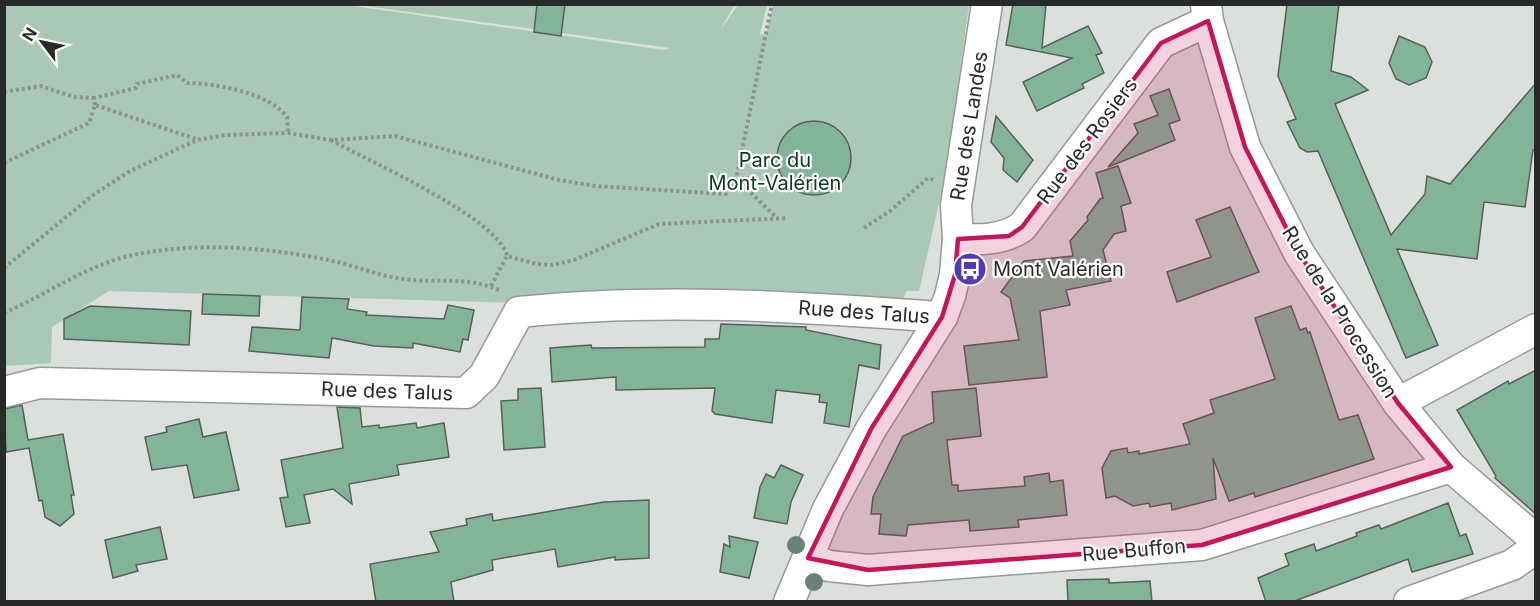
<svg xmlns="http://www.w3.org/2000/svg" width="1540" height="606" font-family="Inter,sans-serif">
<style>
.green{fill:#a9c8b5}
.building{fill:#82b497;stroke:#5a5e5b;stroke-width:1.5}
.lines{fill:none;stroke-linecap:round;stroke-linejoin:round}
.minor-casing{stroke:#959a97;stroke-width:33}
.path{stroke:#8d918f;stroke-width:4;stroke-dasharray:3 3;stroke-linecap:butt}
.minor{stroke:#fff;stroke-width:30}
.tree{fill:#698377}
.marked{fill:#c2185b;fill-opacity:0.2;stroke:#c2185b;stroke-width:4.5;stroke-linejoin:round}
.labels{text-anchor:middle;stroke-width:4.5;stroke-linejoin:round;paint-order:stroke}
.street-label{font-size:20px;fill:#282a29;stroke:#fff}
.park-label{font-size:20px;fill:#0c3723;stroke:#fff}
.poi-label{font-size:20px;fill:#282a29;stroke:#fff;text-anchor:start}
</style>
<rect width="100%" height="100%" fill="#dbe0dd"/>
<polygon class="green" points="340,4 664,50 670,48 359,5 734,5 720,31 738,5 767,5 760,34 766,35 773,5 969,5 945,177 919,291 906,291 898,314 109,291 52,327 51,363 5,366 4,5"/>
<g class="building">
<polygon points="537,4 565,4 561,36 534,32"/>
<polygon points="1013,4 1046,4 1042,48 1088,26 1102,53 1096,55 1104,73 1082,84 1084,88 1037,111 1023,82 1072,58 1006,45"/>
<polygon points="1287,4 1339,4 1331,71 1351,77 1368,90 1335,104 1391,235 1425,194 1427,176 1450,184 1536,83 1536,150 1533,150 1525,207 1484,202 1477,259 1397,249 1438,345 1406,358 1318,151 1307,152 1300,148 1287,122 1296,119 1278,76"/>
<polygon points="1399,36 1425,47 1432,62 1426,78 1409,85 1396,79 1389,63"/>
<polygon points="1169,89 1180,120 1169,124 1175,140 1108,167 1138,133 1134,124 1158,115 1150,96"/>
<polygon points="996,116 1033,160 1017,182 1003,170 1004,158 991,142"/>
<circle cx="814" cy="158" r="37"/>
<polygon points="1118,166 1131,203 1121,206 1126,231 1114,234 1103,250 1111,281 1066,290 1070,305 1040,311 1047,377 969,385 964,346 1019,340 1010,298 1001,292 1024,261 1073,256 1070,241 1088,220 1087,217 1100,199 1103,198 1096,173"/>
<polygon points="1230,207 1259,272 1177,302 1167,272 1211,257 1196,220"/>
<polygon points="203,294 260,296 259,316 202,314"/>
<polygon points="302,297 349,299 347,309 367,312 366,315 444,319 448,305 474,310 468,340 463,339 460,352 413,343 413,348 374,346 332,338 329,358 249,351 252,327 300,330"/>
<polygon points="90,306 191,311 189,345 64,339 64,319"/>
<polygon points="1291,306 1300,330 1306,328 1308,333 1310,332 1339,420 1358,415 1374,459 1255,497 1254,493 1229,501 1213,458 1216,499 1172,510 1171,503 1150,507 1149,503 1133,506 1115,496 1106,498 1102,468 1111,451 1127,448 1128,453 1139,451 1139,454 1190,444 1183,424 1214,413 1210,400 1275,379 1255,318"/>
<polygon points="721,324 806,327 806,330 881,345 879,369 859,365 849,427 824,423 827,403 819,402 820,395 776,390 772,423 715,414 712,411 715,388 616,390 616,377 552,382 550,348 591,345 592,348 705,347 705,339 719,339"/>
<polygon points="1536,370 1536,514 1495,478 1496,476 1457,410 1508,381 1509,384"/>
<polygon points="541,388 545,447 504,450 501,401 518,400 518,389"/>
<polygon points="976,388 981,436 947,440 952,485 958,485 958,491 1025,486 1024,477 1049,473 1050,482 1063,480 1067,515 1018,520 1019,527 970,531 969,520 908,525 906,536 879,534 881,514 871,514 873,497 903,436 934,422 932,392"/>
<polygon points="22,405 28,440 63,434 74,495 71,495 74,514 60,526 45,517 42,500 39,501 29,448 6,452 4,409"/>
<polygon points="337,407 360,408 362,427 379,425 379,428 416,423 417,428 444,423 449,457 397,465 399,475 349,484 352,504 333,489 304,495 310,523 286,527 280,498 288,497 281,460 343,448"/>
<polygon points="199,419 203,437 226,432 239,490 194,498 187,465 152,470 145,437 167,432 166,427"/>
<polygon points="781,465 803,475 791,502 787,524 754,518 760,487 766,474 774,478"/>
<polygon points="649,500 649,558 615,560 615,557 558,567 555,549 492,560 493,570 451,582 454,602 376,602 370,564 439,552 430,532 467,525 466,519 492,514 493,521 604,502"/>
<polygon points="1448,503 1460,536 1466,534 1473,554 1412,572 1408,559 1292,602 1266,602 1258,578 1289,565 1285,554 1314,544 1316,551 1357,536 1356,533 1379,525 1381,529"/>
<polygon points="160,527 167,559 136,565 138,571 113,578 105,540"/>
<polygon points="729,536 758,542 749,578 720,572 724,544 730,547"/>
<polygon points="1109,579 1109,583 1150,581 1152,602 1068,602 1067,580"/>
</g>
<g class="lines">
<g class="minor-casing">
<g id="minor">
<polyline points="1206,4 1208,21 1245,147 1299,253 1398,403 1451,467 1536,540"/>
<path d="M958 239C981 240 1003 240 1022 227L1161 43 1208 21"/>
<path d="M4 392 40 383 466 393 484 376 519 312C659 297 802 307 942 317"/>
<polyline points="1398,403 1536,329"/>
<polyline points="808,558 829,566 868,570 1202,545 1451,467"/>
<polyline points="789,602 828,509 871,429 942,317 950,296 955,275 958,239 956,205 987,4"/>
<polyline points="1409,602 1512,565 1536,548"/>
</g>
</g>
<g class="path">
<polyline points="4,92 41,86 74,97 94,98"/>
<path d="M95 105 94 98 136 88 137 84 177 75 187 83C214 83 270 93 287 117L288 133"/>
<path d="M331 140C367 161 498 217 507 256L537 264 552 265 574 260 659 224 788 218"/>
<polyline points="4,163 89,123 95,105 196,139"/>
<polyline points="735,184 750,192 776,217"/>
<polyline points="864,228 890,211 928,178 934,180"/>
<polyline points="4,268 93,195 130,171 197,140 225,135 288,133 331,140 395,136 559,180 595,186 726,194 735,184 772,4"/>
<polyline points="491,286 507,256"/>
<path d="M4 313C46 295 85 266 129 256 194 241 267 247 333 261 356 266 379 276 403 279 439 284 466 275 501 291"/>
</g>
<use href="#minor" class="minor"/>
</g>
<g class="tree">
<circle cx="796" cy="545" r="9"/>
<circle cx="814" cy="582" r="9"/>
</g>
<path class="marked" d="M1208 21 1245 147 1299 253 1398 403 1451 467 1202 545 868 570 808 558 871 429 942 317 955 275 958 239 1009 236 1022 227 1161 43Z"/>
<defs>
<g id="bus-disc" transform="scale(1.725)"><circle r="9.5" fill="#523bb2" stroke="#fff"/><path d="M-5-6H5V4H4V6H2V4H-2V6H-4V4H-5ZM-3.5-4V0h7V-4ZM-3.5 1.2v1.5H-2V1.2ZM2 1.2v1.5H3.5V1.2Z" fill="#fff"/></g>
</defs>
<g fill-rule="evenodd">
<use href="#bus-disc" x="970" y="269"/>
</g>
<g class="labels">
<g class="street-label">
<text transform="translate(969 126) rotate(-81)" y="7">Rue des Landes</text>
<text transform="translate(1087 141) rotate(-53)" y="7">Rue des Rosiers</text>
<text transform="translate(864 312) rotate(4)" y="7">Rue des Talus</text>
<text transform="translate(1340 312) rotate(58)" y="7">Rue de la Procession</text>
<text transform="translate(387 391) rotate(2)" y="7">Rue des Talus</text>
<text transform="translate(1134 550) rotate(-5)" y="7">Rue Buffon</text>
</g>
<g class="park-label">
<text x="775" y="167">Parc du<tspan x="775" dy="23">Mont-Valérien</tspan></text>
</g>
<g class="poi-label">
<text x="993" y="276">Mont Valérien</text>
</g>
</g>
<rect width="1540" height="606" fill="none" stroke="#282a29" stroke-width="12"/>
<g transform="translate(42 42) rotate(302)" stroke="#ffffff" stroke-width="4.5" paint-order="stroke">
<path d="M0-4.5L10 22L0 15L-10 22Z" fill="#282a29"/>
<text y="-9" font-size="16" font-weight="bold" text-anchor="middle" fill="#282a29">N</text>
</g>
</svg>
